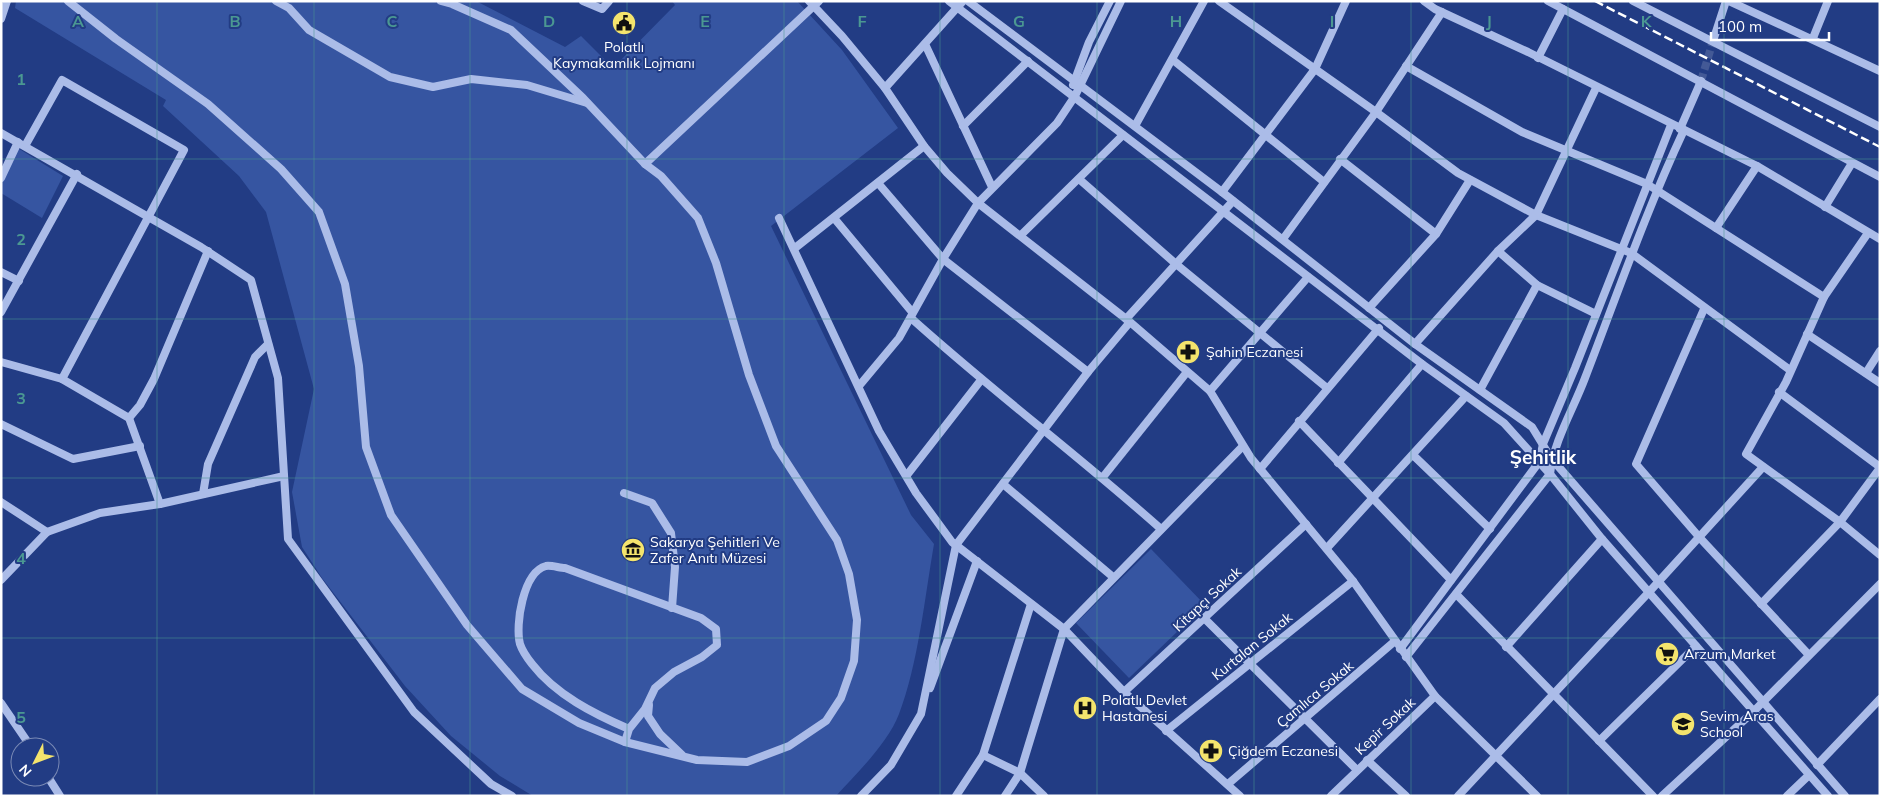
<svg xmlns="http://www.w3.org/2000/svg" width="1881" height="797" font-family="Mulish,sans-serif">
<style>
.green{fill:#3655a1}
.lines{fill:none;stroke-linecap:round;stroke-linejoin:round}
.minor-tunnel{stroke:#435996;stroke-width:8;stroke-dasharray:8 4;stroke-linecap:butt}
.minor{stroke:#abbce8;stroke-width:8}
.rail{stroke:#fff;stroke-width:2.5;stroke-dasharray:9 4;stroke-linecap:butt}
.grid{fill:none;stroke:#4b9892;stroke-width:1;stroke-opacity:0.55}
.labels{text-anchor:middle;stroke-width:4;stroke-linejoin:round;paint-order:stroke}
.poi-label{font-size:14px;fill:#fff;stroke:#223c84;text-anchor:start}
.street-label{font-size:14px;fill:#fff;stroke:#223c84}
.district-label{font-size:19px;font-weight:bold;fill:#fff;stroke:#223c84}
.grid-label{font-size:16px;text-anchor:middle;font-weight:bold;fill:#4b9892;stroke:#223c84;stroke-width:4;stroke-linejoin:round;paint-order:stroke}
</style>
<rect width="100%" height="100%" fill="#223c84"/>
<g class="green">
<path d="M16 1H476L565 47 581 36 613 68 675 5 672 1H797L842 50 898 128 771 226 911 515 934 544C925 596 918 665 899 714 888 743 857 773 836 796H533L500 776 451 736 405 686 322 578 302 547 292 492 314 389 266 212 239 176 163 106 166 100 15 8Z"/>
<polygon points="16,147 63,176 42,218 1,193 1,178"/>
<polygon points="1151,549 1205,605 1129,678 1076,623"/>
</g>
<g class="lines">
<polyline class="minor-tunnel" points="1701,81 1713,41"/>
<g class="minor">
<polyline points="68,1 116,39 208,104 281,169 319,212 345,284 359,366 366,447 391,515 467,625 522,689 579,723 625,742 697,760 747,762 789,746 826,721 841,698 854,661 857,620 849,574 837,540 776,446 749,375 716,263 698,218 661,176 645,164 583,98 511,30 452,4 441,1"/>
<polyline points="276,1 289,8 309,30 390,77 433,87 471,79 527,85 587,103"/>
<polyline points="583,1 602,9 609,1"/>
<polyline points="809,1 842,36 885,88 924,146 947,173 978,203 1130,322 1210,391 1251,458 1353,581 1435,696 1537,796"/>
<polyline points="949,1 1422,364 1504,423 1550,474 1602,539 1828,796"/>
<polyline points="968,1 1222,192 1415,344 1532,427 1551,458 1845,796"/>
<polyline points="1219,1 1376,112 1458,173 1536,215 1631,253 1790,370"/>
<polyline points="1424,1 1435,9 1528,52 1757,166 1880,239"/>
<polyline points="1548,1 1880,177"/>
<polyline points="1633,1 1880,127"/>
<polyline points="1729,1 1880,71"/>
<polyline points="1,19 7,1"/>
<polyline points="1813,38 1828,1"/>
<polyline points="1713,41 1726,1"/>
<polyline points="925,44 992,187"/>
<polyline points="1538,58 1563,9"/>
<polyline points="1173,60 1324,182"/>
<polyline points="1406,66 1522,132 1647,184 1824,297"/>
<polyline points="1073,85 1089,42 1110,1"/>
<polyline points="885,88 963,1"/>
<polyline points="963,126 1028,61"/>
<polyline points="1135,126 1204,1"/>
<polyline points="1680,129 1701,81"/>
<polyline points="1,133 201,247 251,280 278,378 288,539 414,712 491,784 512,796"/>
<polyline points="25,146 62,80 184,150 62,379"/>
<polyline points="1340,159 1436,234"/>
<polyline points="645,164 819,1"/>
<polyline points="1,178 18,142"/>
<polyline points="1079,179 1176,264 1327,388"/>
<polyline points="878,183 943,259 1088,372"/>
<polyline points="1222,192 1315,69 1346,1"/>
<polyline points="1825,207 1852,163"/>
<polyline points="779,218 879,431 916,493 952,542 1064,629 1124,692 1240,796"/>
<polyline points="834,218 912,312"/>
<polyline points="1716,228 1757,166"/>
<polyline points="1868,233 1824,297 1786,382 1746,454 1840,522 1880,555"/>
<polyline points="1021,235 1123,135"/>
<polyline points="1283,239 1376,112 1442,12"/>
<polyline points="795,248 924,146"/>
<polyline points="1498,251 1537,285 1596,314"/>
<polyline points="1,272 19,281"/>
<polyline points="1369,308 1436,234 1470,180"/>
<polyline points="1704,309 1636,464 1700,538 1808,654"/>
<polyline points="1,312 77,174"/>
<path d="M911 318C992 391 1079 456 1161 529"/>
<polyline points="1126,319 1233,201"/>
<polyline points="1807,334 1880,383"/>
<polyline points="1415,344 1498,251 1536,215 1596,88"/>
<polyline points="1,362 62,379 129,418 160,504"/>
<polyline points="1866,373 1880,351"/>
<polyline points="859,386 899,338 943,259 978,203 1057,123 1075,96 1121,1"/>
<polyline points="1480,390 1537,285"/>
<polyline points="1210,391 1308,277"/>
<polyline points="1779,392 1880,467"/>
<polyline points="129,418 140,405 154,379 208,251"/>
<polyline points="1299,421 1451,580"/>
<polyline points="1,424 73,459 140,446"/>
<polyline points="1413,455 1490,529"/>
<polyline points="1338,463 1422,364"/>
<polyline points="1260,469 1379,328"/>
<polyline points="907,475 981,380"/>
<polyline points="1103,477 1187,372"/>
<polyline points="1003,484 1113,577"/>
<polyline points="624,493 652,503 671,533 675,567 672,608"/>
<polyline points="203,494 208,464 255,357 268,344"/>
<polyline points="1,502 47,532"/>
<polyline points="1327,548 1466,396"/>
<polyline points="1,580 47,532 100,513 160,504 284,476"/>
<polyline points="1456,594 1653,796"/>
<polyline points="1761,604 1840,522 1880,468"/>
<polyline points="1204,618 1357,770"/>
<polyline points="1506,647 1602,539"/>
<polyline points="1400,649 1539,462 1543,444 1575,368 1671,125"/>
<path d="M1406 657 1550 474C1554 440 1573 410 1585 378 1617 295 1646 211 1684 130"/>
<polyline points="930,688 977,561"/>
<polyline points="1124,692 1306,524"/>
<polyline points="1,703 31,747"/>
<polyline points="649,705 648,716 660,734 682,755"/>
<polyline points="1166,731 1353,581"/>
<polyline points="1599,741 1696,646"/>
<path d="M625 742 629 729C594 714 556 695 532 664 528 659 522 650 520 644 515 625 523 572 546 566 551 565 560 568 565 568L701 618 716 629 717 645 702 657 674 672 655 688 645 709 629 729"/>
<polyline points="983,755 1020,773 1044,796"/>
<polyline points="1367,760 1406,796"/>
<polyline points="1817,765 1880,699"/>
<polyline points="48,777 60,796"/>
<polyline points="1228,784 1395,641"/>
<polyline points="861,796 891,765 921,714 956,545 1088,372 1130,322"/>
<polyline points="956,796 983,755 1031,604"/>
<polyline points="1005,796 1020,773 1064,629 1243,446"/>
<polyline points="1331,796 1435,696"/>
<polyline points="1458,796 1650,591 1763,467"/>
<polyline points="1662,796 1754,711 1880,584"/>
<polyline points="1787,796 1809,775"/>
</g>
<polyline class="rail" points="1595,1 1880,147"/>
</g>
<path class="grid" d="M157 1V796M314 1V796M470 1V796M627 1V796M784 1V796M940 1V796M1097 1V796M1254 1V796M1411 1V796M1568 1V796M1724 1V796M1 159H1880M1 319H1880M1 478H1880M1 638H1880"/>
<defs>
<g id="civic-disc" transform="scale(1.25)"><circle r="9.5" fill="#f4e46d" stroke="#223c84"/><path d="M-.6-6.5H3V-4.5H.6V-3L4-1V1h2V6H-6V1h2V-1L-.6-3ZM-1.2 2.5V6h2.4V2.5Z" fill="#111"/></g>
<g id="pharmacy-disc" transform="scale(1.25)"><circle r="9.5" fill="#f4e46d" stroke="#223c84"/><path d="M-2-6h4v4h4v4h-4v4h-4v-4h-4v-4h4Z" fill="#111"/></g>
<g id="museum-disc" transform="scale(1.25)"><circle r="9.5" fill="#f4e46d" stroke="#223c84"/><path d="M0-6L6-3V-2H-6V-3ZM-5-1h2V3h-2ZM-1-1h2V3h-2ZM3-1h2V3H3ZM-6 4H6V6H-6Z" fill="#111"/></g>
<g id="supermarket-disc" transform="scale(1.25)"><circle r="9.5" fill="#f4e46d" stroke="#223c84"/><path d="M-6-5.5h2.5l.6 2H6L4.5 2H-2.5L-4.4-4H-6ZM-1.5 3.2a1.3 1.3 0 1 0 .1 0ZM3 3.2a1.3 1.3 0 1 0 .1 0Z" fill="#111"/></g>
<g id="hospital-disc" transform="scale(1.25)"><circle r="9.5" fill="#f4e46d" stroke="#223c84"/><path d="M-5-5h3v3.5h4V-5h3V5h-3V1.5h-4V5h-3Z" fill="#111"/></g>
<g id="school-disc" transform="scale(1.25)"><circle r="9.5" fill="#f4e46d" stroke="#223c84"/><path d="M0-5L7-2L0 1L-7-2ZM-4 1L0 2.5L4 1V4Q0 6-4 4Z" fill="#111"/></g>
</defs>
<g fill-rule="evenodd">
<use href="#civic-disc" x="624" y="23"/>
<use href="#pharmacy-disc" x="1188" y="352"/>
<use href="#museum-disc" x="633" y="550"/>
<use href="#supermarket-disc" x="1667" y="654"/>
<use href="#hospital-disc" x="1085" y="708"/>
<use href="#school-disc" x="1683" y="724"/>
<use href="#pharmacy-disc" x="1211" y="751"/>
</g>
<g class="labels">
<g class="poi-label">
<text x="624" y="52" text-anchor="middle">Polatlı<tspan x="624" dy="16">Kaymakamlık Lojmanı</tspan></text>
<text x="1206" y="357">Şahin Eczanesi</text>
<text x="650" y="547">Sakarya Şehitleri Ve<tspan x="650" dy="16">Zafer Anıtı Müzesi</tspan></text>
<text x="1684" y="659">Arzum Market</text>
<text x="1102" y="705">Polatlı Devlet<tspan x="1102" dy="16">Hastanesi</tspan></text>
<text x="1700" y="721">Sevim Aras<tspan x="1700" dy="16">School</tspan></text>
<text x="1228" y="756">Çiğdem Eczanesi</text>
</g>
<g class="street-label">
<text transform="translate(1207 599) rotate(-43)" y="5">Kitapçı Sokak</text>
<text transform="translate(1252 646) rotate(-39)" y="5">Kurtalan Sokak</text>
<text transform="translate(1315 694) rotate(-40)" y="5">Çamlıca Sokak</text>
<text transform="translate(1385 726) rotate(-43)" y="5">Kepir Sokak</text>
</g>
<g class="district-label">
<text x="1543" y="464">Şehitlik</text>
</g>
</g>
<g class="grid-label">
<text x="78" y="27">A</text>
<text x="235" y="27">B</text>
<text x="392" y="27">C</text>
<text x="549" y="27">D</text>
<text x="705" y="27">E</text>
<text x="862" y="27">F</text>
<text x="1019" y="27">G</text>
<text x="1176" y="27">H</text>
<text x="1332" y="27">I</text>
<text x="1489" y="27">J</text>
<text x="1646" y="27">K</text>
<text x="21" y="85">1</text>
<text x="21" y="245">2</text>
<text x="21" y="404">3</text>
<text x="21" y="564">4</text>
<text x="21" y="723">5</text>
</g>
<rect width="1881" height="797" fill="none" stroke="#ffffff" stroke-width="5"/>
<g transform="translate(35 762) rotate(228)"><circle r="24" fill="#223c84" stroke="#7a8ab5"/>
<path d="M0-4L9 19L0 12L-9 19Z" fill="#f4e46d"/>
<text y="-8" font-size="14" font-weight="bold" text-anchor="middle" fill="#ffffff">N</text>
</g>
<path d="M1711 32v8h118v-8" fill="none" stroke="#ffffff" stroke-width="2.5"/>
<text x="1718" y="32" font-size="15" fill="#ffffff" stroke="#223c84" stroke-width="4" paint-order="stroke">100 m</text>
</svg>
